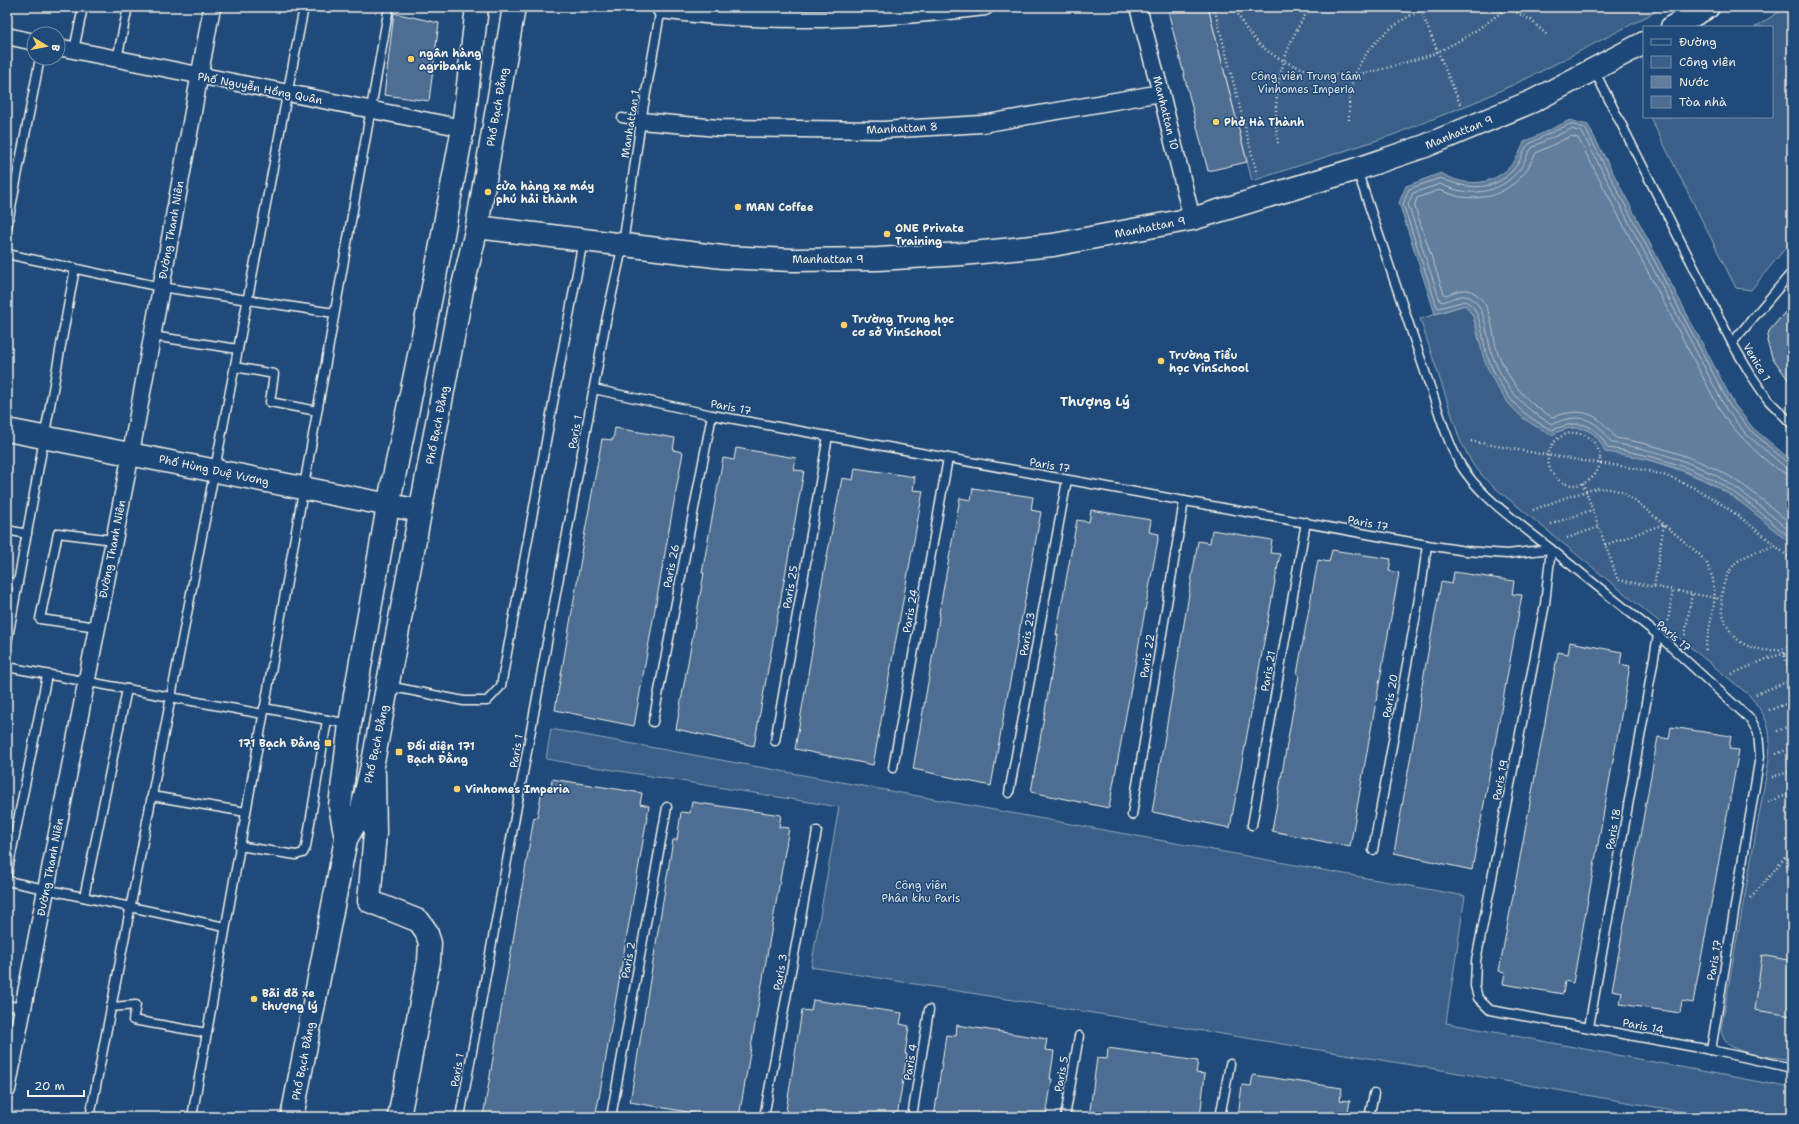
<svg xmlns="http://www.w3.org/2000/svg" width="1799" height="1124" font-family="'Shantell Sans',sans-serif">
<style>
.green{fill:#3a5f88;stroke:#97a8b8}
.water{fill:#627e9d;stroke:#9cacbb}
.lines{fill:none;stroke-linecap:round;stroke-linejoin:round}
.shore{stroke:#bac3ca;stroke-width:1}
.building{fill:#4d6e92;stroke:#f4f1e8}
.lane-casing{stroke:#f4f1e8;stroke-width:11}
.street-casing{stroke:#f4f1e8;stroke-width:19}
.secondary-casing{stroke:#f4f1e8;stroke-width:25}
.primary-casing{stroke:#f4f1e8;stroke-width:25}
.path{stroke:#f4f1e8;stroke-width:2.5;stroke-dasharray:1 3;stroke-linecap:butt}
.lane{stroke:#1f4a7a;stroke-width:8}
.street{stroke:#1f4a7a;stroke-width:16}
.secondary{stroke:#1f4a7a;stroke-width:22}
.primary{stroke:#1f4a7a;stroke-width:22}
.poi-dot{fill:#ffd166;stroke:#1f4a7a;stroke-width:1.5}
.labels{text-anchor:middle;stroke-width:3;stroke-linejoin:round;paint-order:stroke}
.poi-label{font-size:11px;font-weight:bold;fill:#f4f1e8;stroke:#1f4a7a;text-anchor:start}
.park-label{font-size:11px;fill:#e1e2de;stroke:#1f4a7a}
.street-label{font-size:11px;fill:#f4f1e8;stroke:#1f4a7a}
.quarter-label{font-size:13px;font-weight:bold;fill:#f4f1e8;stroke:#1f4a7a}
</style>
<rect width="100%" height="100%" fill="#1f4a7a"/>
<filter id="ink" filterUnits="userSpaceOnUse"><feTurbulence type="fractalNoise" baseFrequency=".025" numOctaves="2"/><feDisplacementMap in="SourceGraphic" scale="8" xChannelSelector="R" yChannelSelector="G"/><feConvolveMatrix kernelMatrix="1 2 1 2 8 2 1 2 1" color-interpolation-filters="sRGB"/></filter>
<g filter="url(#ink)">
<g class="green">
<polygon points="1208,7 1657,7 1659,10 1532,76 1480,100 1393,135 1252,181"/>
<polygon points="1787,7 1792,7 1792,240 1751,290 1736,288 1650,117 1772,117 1772,27 1755,27"/>
<path d="M1465 305C1477 318 1474 326 1479 340 1489 367 1500 398 1522 417 1527 421 1552 429 1559 430 1563 431 1567 428 1571 428 1586 426 1595 433 1603 446 1632 456 1663 463 1692 475 1730 490 1761 518 1792 545V1060C1776 1057 1738 1055 1727 1043 1723 1039 1722 1035 1721 1029L1769 759C1772 730 1768 717 1749 695L1489 483 1473 465 1460 440 1420 319Z"/>
<polygon points="551,729 1465,896 1446,1023 1792,1088 1792,1117 1713,1117 1430,1068 811,967 839,807 546,759"/>
</g>
<path class="water" d="M1570 120 1588 125 1734 404 1753 428 1792 461V545C1769 526 1748 506 1723 490 1688 468 1645 457 1605 452 1596 426 1574 422 1552 435 1543 430 1532 425 1523 418 1505 403 1490 378 1483 356 1478 338 1479 319 1465 305L1435 314 1399 203 1406 186 1441 173C1475 193 1511 181 1524 142Z"/>
<g class="lines">
<g class="shore">
<path d="M1792 464 1788 463 1750 430 1730 406 1585 128 1570 124C1563 127 1530 142 1527 146 1523 151 1521 159 1517 165 1497 193 1468 190 1440 178L1409 189 1403 204 1437 307 1439 308 1465 301C1482 308 1482 340 1487 356 1493 372 1503 390 1515 404 1525 415 1538 423 1552 430 1580 419 1593 422 1608 448 1648 454 1689 465 1724 486 1749 502 1770 521 1792 539"/>
<path d="M1792 469 1785 467 1746 434 1726 409 1582 132 1571 129C1561 134 1540 142 1532 148 1528 152 1524 164 1520 169 1498 196 1469 197 1440 184L1413 193 1408 204 1440 301 1442 302C1450 300 1462 293 1469 297 1487 305 1486 338 1492 354 1504 387 1522 408 1552 424 1581 412 1595 418 1612 443 1651 449 1693 461 1727 482 1750 497 1771 515 1792 533"/>
<path d="M1792 475C1773 474 1732 428 1721 412L1578 138 1571 136 1536 153 1526 171 1516 182 1504 190 1491 196 1475 198 1460 197 1439 190 1417 198 1415 204V207L1444 294 1446 295C1455 292 1465 287 1473 292 1494 305 1491 333 1498 353 1509 381 1526 403 1552 417 1584 407 1596 412 1616 438 1655 444 1694 457 1729 476 1752 490 1772 508 1792 525"/>
</g>
</g>
<g class="building">
<polygon points="1167,7 1208,7 1247,162 1208,171"/>
<polygon points="394,13 439,23 429,101 384,95"/>
<polygon points="1792,304 1792,385 1772,357 1767,341 1769,331"/>
<polygon points="615,428 675,438 673,450 683,452 634,726 555,710 582,553 581,553 602,439 613,440"/>
<polygon points="736,448 796,458 794,470 804,471 754,746 676,729 704,573 702,573 723,458 734,460"/>
<polygon points="855,468 915,477 913,490 923,491 873,765 795,749 822,593 820,593 842,478 853,480"/>
<polygon points="973,488 1033,497 1031,510 1041,512 991,786 913,769 940,613 939,613 960,498 971,500"/>
<polygon points="1091,510 1151,520 1149,532 1159,534 1109,808 1031,792 1058,635 1056,635 1077,520 1089,522"/>
<polygon points="1212,530 1272,540 1270,553 1280,554 1230,828 1152,812 1198,541 1210,543"/>
<polygon points="1332,550 1391,559 1389,571 1399,573 1350,847 1272,831 1299,675 1297,674 1318,560 1329,562"/>
<polygon points="1454,572 1514,581 1512,594 1522,595 1472,870 1394,853 1421,697 1420,696 1441,582 1452,584"/>
<polygon points="1570,642 1622,652 1620,664 1630,666 1573,983 1565,981 1563,994 1503,984 1505,972 1499,971 1558,652 1568,654"/>
<polygon points="1671,727 1731,736 1729,749 1739,750 1693,1003 1682,1001 1680,1013 1620,1004 1622,992 1612,990 1658,737 1669,739"/>
<polygon points="552,779 642,793 640,804 649,806 599,1098 595,1117 483,1117 534,817 537,818 542,789 551,791"/>
<polygon points="692,802 781,815 779,827 789,828 739,1117 716,1117 630,1102 673,840 677,840 681,812 690,813"/>
<polygon points="1762,955 1792,961 1792,1016 1755,1010"/>
<polygon points="813,1000 902,1013 900,1024 909,1026 905,1054 907,1054 897,1117 785,1117 802,1010 811,1011"/>
<polygon points="957,1025 1047,1039 1045,1050 1054,1051 1050,1079 1052,1079 1046,1117 1026,1117 993,1112 992,1117 934,1117 946,1035 956,1036"/>
<polygon points="1108,1048 1198,1061 1196,1073 1205,1074 1200,1117 1089,1117 1097,1058 1107,1059"/>
<polygon points="1253,1075 1342,1088 1340,1100 1350,1101 1347,1117 1329,1115 1329,1117 1238,1117 1242,1085 1251,1086"/>
</g>
<g class="lines">
<g class="lane-casing">
<g id="lane">
<polyline points="74,50 83,7"/>
<polyline points="117,59 128,7"/>
<polyline points="1594,70 1732,343"/>
<polyline points="622,118 641,121"/>
<path d="M1357 170 1443 425C1449 441 1455 458 1466 473 1486 501 1524 527 1551 549L1545 604 1476 961 1475 986 1478 998 1490 1010 1711 1050 1792 1068"/>
<polyline points="7,228 40,58"/>
<polyline points="7,254 161,287 334,313"/>
<polyline points="1792,272 1732,343 1751,375 1768,400 1792,424"/>
<polyline points="152,336 238,349"/>
<polyline points="235,367 274,374 270,402 317,411"/>
<polyline points="594,389 712,415 1427,545 1466,551 1507,554 1551,549 1658,635 1751,720 1758,733 1760,756 1711,1050"/>
<polyline points="7,530 27,534"/>
<polyline points="7,582 18,584"/>
<polyline points="97,627 40,619 58,533 113,540"/>
<polyline points="7,643 75,268"/>
<polyline points="7,667 263,714"/>
<polyline points="388,686 464,701 487,701 501,686 583,240"/>
<polyline points="264,708 349,724"/>
<polyline points="653,722 712,415"/>
<polyline points="775,741 828,436"/>
<polyline points="893,768 948,458"/>
<polyline points="1009,793 1067,480"/>
<polyline points="152,796 246,812"/>
<polyline points="1132,815 1184,501"/>
<polyline points="1252,825 1306,522"/>
<polyline points="239,846 296,855 303,853 306,847 327,720"/>
<polyline points="1373,850 1422,582 1427,545"/>
<polyline points="7,875 47,675"/>
<polyline points="7,881 225,927"/>
<polyline points="84,897 127,689"/>
<polyline points="7,1005 22,1008"/>
<polyline points="111,1007 136,1005 133,1020 207,1033"/>
<polyline points="1589,1027 1658,635"/>
<polyline points="90,1117 304,7"/>
<polyline points="192,1117 389,7"/>
<polyline points="460,1117 606,321 623,244 641,121 661,8"/>
<polyline points="611,1117 667,807"/>
<polyline points="764,1117 817,831"/>
<polyline points="912,1117 929,1010"/>
<polyline points="1065,1117 1079,1036"/>
<polyline points="1220,1117 1230,1064"/>
<polyline points="1369,1117 1374,1094"/>
</g>
</g>
<g class="street-casing">
<g id="street">
<polyline points="1138,7 1161,93 1192,219"/>
<path d="M661 10C768 25 878 20 985 7"/>
<polyline points="7,36 34,42"/>
<polyline points="58,47 463,128"/>
<polyline points="641,121 718,128 882,130 982,124 1161,93"/>
<polyline points="7,1090 131,453 212,7"/>
</g>
</g>
<g class="secondary-casing">
<g id="secondary">
<polyline points="1672,27 1708,7"/>
<polyline points="477,227 723,257 793,260 878,259 962,254 1053,245 1192,219 1357,169 1425,146 1533,101 1644,43"/>
<polyline points="7,430 420,511"/>
<polyline points="374,774 375,833 369,901 419,921 426,931 430,943 429,961 399,1117"/>
</g>
</g>
<g class="primary-casing">
<g id="primary">
<polyline points="346,839 361,813 374,757 462,290 477,227 514,7"/>
<polyline points="292,1117 346,839 340,806 350,724 388,506 434,282 463,128 477,7"/>
</g>
</g>
<g class="path">
<polyline points="1214,7 1257,174"/>
<path d="M1235 7C1252 56 1307 79 1357 74 1375 72 1393 66 1410 61 1420 58 1430 56 1439 51 1464 40 1486 24 1508 7"/>
<polyline points="1419,7 1460,104"/>
<polyline points="1506,7 1531,20 1548,36"/>
<polyline points="1650,7 1652,10"/>
<path d="M1349 120C1349 105 1349 91 1354 77 1366 44 1397 19 1429 7"/>
<path d="M1278 143C1271 96 1282 46 1311 7"/>
<circle cx="1574" cy="459" r="26"/>
<path d="M1471 441C1507 448 1543 455 1579 460 1608 465 1638 467 1666 476 1713 492 1754 527 1792 560"/>
<polyline points="1583,483 1618,580 1721,599"/>
<polyline points="1533,510 1567,497 1597,488 1611,489 1622,492 1642,506 1699,554 1707,564 1713,579 1715,598 1705,652"/>
<polyline points="1551,524 1592,510"/>
<polyline points="1567,538 1599,527"/>
<polyline points="1605,545 1664,524 1654,587"/>
<path d="M1776 546C1762 550 1744 554 1734 565 1715 587 1717 628 1744 644 1759 652 1776 652 1792 646"/>
<polyline points="1668,621 1673,590"/>
<polyline points="1685,635 1692,594"/>
<polyline points="1783,652 1792,678"/>
<polyline points="1732,674 1771,657 1792,652"/>
<polyline points="1756,694 1792,680"/>
<polyline points="1769,710 1792,702"/>
<polyline points="1777,731 1792,725"/>
<polyline points="1776,754 1792,748"/>
<polyline points="1772,777 1792,771"/>
<polyline points="1768,802 1792,793"/>
<polyline points="1751,898 1792,849"/>
</g>
<use href="#lane" class="lane"/>
<use href="#street" class="street"/>
<use href="#secondary" class="secondary"/>
<use href="#primary" class="primary"/>
</g>
</g>
<g class="poi-dot">
<circle cx="411" cy="59" r="4"/>
<circle cx="1216" cy="122" r="4"/>
<circle cx="488" cy="192" r="4"/>
<circle cx="738" cy="207" r="4"/>
<circle cx="887" cy="234" r="4"/>
<circle cx="844" cy="325" r="4"/>
<circle cx="1161" cy="361" r="4"/>
<rect x="324" y="739" width="8" height="8" rx="2"/>
<rect x="395" y="748" width="8" height="8" rx="2"/>
<circle cx="457" cy="789" r="4"/>
<circle cx="254" cy="999" r="4"/>
</g>
<g class="labels">
<g class="poi-label">
<text x="419" y="57">ngân hàng<tspan x="419" dy="13">agribank</tspan></text>
<text x="1224" y="126">Phở Hà Thành</text>
<text x="496" y="190">cửa hàng xe máy<tspan x="496" dy="13">phú hải thành</tspan></text>
<text x="746" y="211">MAN Coffee</text>
<text x="895" y="232">ONE Private<tspan x="895" dy="13">Training</tspan></text>
<text x="852" y="323">Trường Trung học<tspan x="852" dy="13">cơ sở VinSchool</tspan></text>
<text x="1169" y="359">Trường Tiểu<tspan x="1169" dy="13">học VinSchool</tspan></text>
<text x="320" y="747" text-anchor="end">171 Bạch Đằng</text>
<text x="407" y="750">Đối diện 171<tspan x="407" dy="13">Bạch Đằng</tspan></text>
<text x="465" y="793">Vinhomes Imperia</text>
<text x="262" y="997">Bãi đõ xe<tspan x="262" dy="13">thượng lý</tspan></text>
</g>
<g class="park-label">
<text x="1306" y="80">Công viên Trung tâm<tspan x="1306" dy="13">Vinhomes Imperia</tspan></text>
<text x="921" y="889">Công viên<tspan x="921" dy="13">Phân khu Paris</tspan></text>
</g>
<g class="street-label">
<text transform="translate(260 88) rotate(11)" y="4">Phố Nguyễn Hồng Quân</text>
<text transform="translate(497 107) rotate(-80)" y="4">Phố Bạch Đằng</text>
<text transform="translate(1166 113) rotate(76)" y="4">Manhattan 10</text>
<text transform="translate(630 124) rotate(-81)" y="4">Manhattan 1</text>
<text transform="translate(902 128) rotate(-3)" y="4">Manhattan 8</text>
<text transform="translate(1459 132) rotate(-22)" y="4">Manhattan 9</text>
<text transform="translate(1150 227) rotate(-11)" y="4">Manhattan 9</text>
<text transform="translate(171 230) rotate(-80)" y="4">Đường Thanh Niên</text>
<text x="828" y="263">Manhattan 9</text>
<text transform="translate(1757 362) rotate(59)" y="4">Venice 1</text>
<text transform="translate(731 407) rotate(11)" y="4">Paris 17</text>
<text transform="translate(437 425) rotate(-79)" y="4">Phố Bạch Đằng</text>
<text transform="translate(575 432) rotate(-79)" y="4">Paris 1</text>
<text transform="translate(1050 465) rotate(10)" y="4">Paris 17</text>
<text transform="translate(214 470) rotate(12)" y="4">Phố Hùng Duệ Vương</text>
<text transform="translate(1368 523) rotate(11)" y="4">Paris 17</text>
<text transform="translate(112 549) rotate(-79)" y="4">Đường Thanh Niên</text>
<text transform="translate(671 566) rotate(-79)" y="4">Paris 26</text>
<text transform="translate(790 587) rotate(-80)" y="4">Paris 25</text>
<text transform="translate(910 611) rotate(-80)" y="4">Paris 24</text>
<text transform="translate(1027 634) rotate(-80)" y="4">Paris 23</text>
<text transform="translate(1674 636) rotate(41)" y="4">Paris 17</text>
<text transform="translate(1147 656) rotate(-81)" y="4">Paris 22</text>
<text transform="translate(1268 671) rotate(-80)" y="4">Paris 21</text>
<text transform="translate(1390 696) rotate(-80)" y="4">Paris 20</text>
<text transform="translate(376 744) rotate(-78)" y="4">Phố Bạch Đằng</text>
<text transform="translate(516 751) rotate(-80)" y="4">Paris 1</text>
<text transform="translate(1500 780) rotate(-79)" y="4">Paris 19</text>
<text transform="translate(1613 829) rotate(-80)" y="4">Paris 18</text>
<text transform="translate(50 867) rotate(-79)" y="4">Đường Thanh Niên</text>
<text transform="translate(628 960) rotate(-80)" y="4">Paris 2</text>
<text transform="translate(1714 960) rotate(-80)" y="4">Paris 17</text>
<text transform="translate(780 972) rotate(-80)" y="4">Paris 3</text>
<text transform="translate(1643 1026) rotate(11)" y="4">Paris 14</text>
<text transform="translate(303 1061) rotate(-79)" y="4">Phố Bạch Đằng</text>
<text transform="translate(910 1062) rotate(-81)" y="4">Paris 4</text>
<text transform="translate(457 1070) rotate(-80)" y="4">Paris 1</text>
<text transform="translate(1061 1074) rotate(-80)" y="4">Paris 5</text>
</g>
<g class="quarter-label">
<text x="1095" y="406">Thượng Lý</text>
</g>
</g>
<rect width="1799" height="1124" fill="none" stroke="#1f4a7a" stroke-width="24"/>
<rect x="12" y="12" width="1775" height="1100" fill="none" stroke="#f4f1e8" stroke-width="1.5" filter="url(#ink)"/>
<rect x="1643" y="26" width="130" height="92" fill="#1f4a7a" stroke="#748da6"/>
<rect x="1651" y="39" width="20" height="6" fill="#1f4a7a" stroke="#748da6"/>
<text x="1679" y="46" font-size="12" fill="#f4f1e8">Đường</text>
<rect x="1651" y="56" width="20" height="12" fill="#3a5f88" stroke="#748da6"/>
<text x="1679" y="66" font-size="12" fill="#f4f1e8">Công viên</text>
<rect x="1651" y="76" width="20" height="12" fill="#627e9d" stroke="#748da6"/>
<text x="1679" y="86" font-size="12" fill="#f4f1e8">Nước</text>
<rect x="1651" y="96" width="20" height="12" fill="#4d6e92" stroke="#748da6"/>
<text x="1679" y="106" font-size="12" fill="#f4f1e8">Tòa nhà</text>
<g transform="translate(46 46) rotate(100)"><circle r="19" fill="#1f4a7a" stroke="#748da6"/>
<path d="M0-3L7 15L0 10L-7 15Z" fill="#ffd166"/>
<text y="-6" font-size="11" font-weight="bold" text-anchor="middle" fill="#f4f1e8">B</text>
</g>
<path d="M28 1090v6h56v-6" fill="none" stroke="#f4f1e8" stroke-width="2"/>
<text x="34" y="1090" font-size="12" fill="#f4f1e8" stroke="#1f4a7a" stroke-width="3" paint-order="stroke">20 m</text>
</svg>
